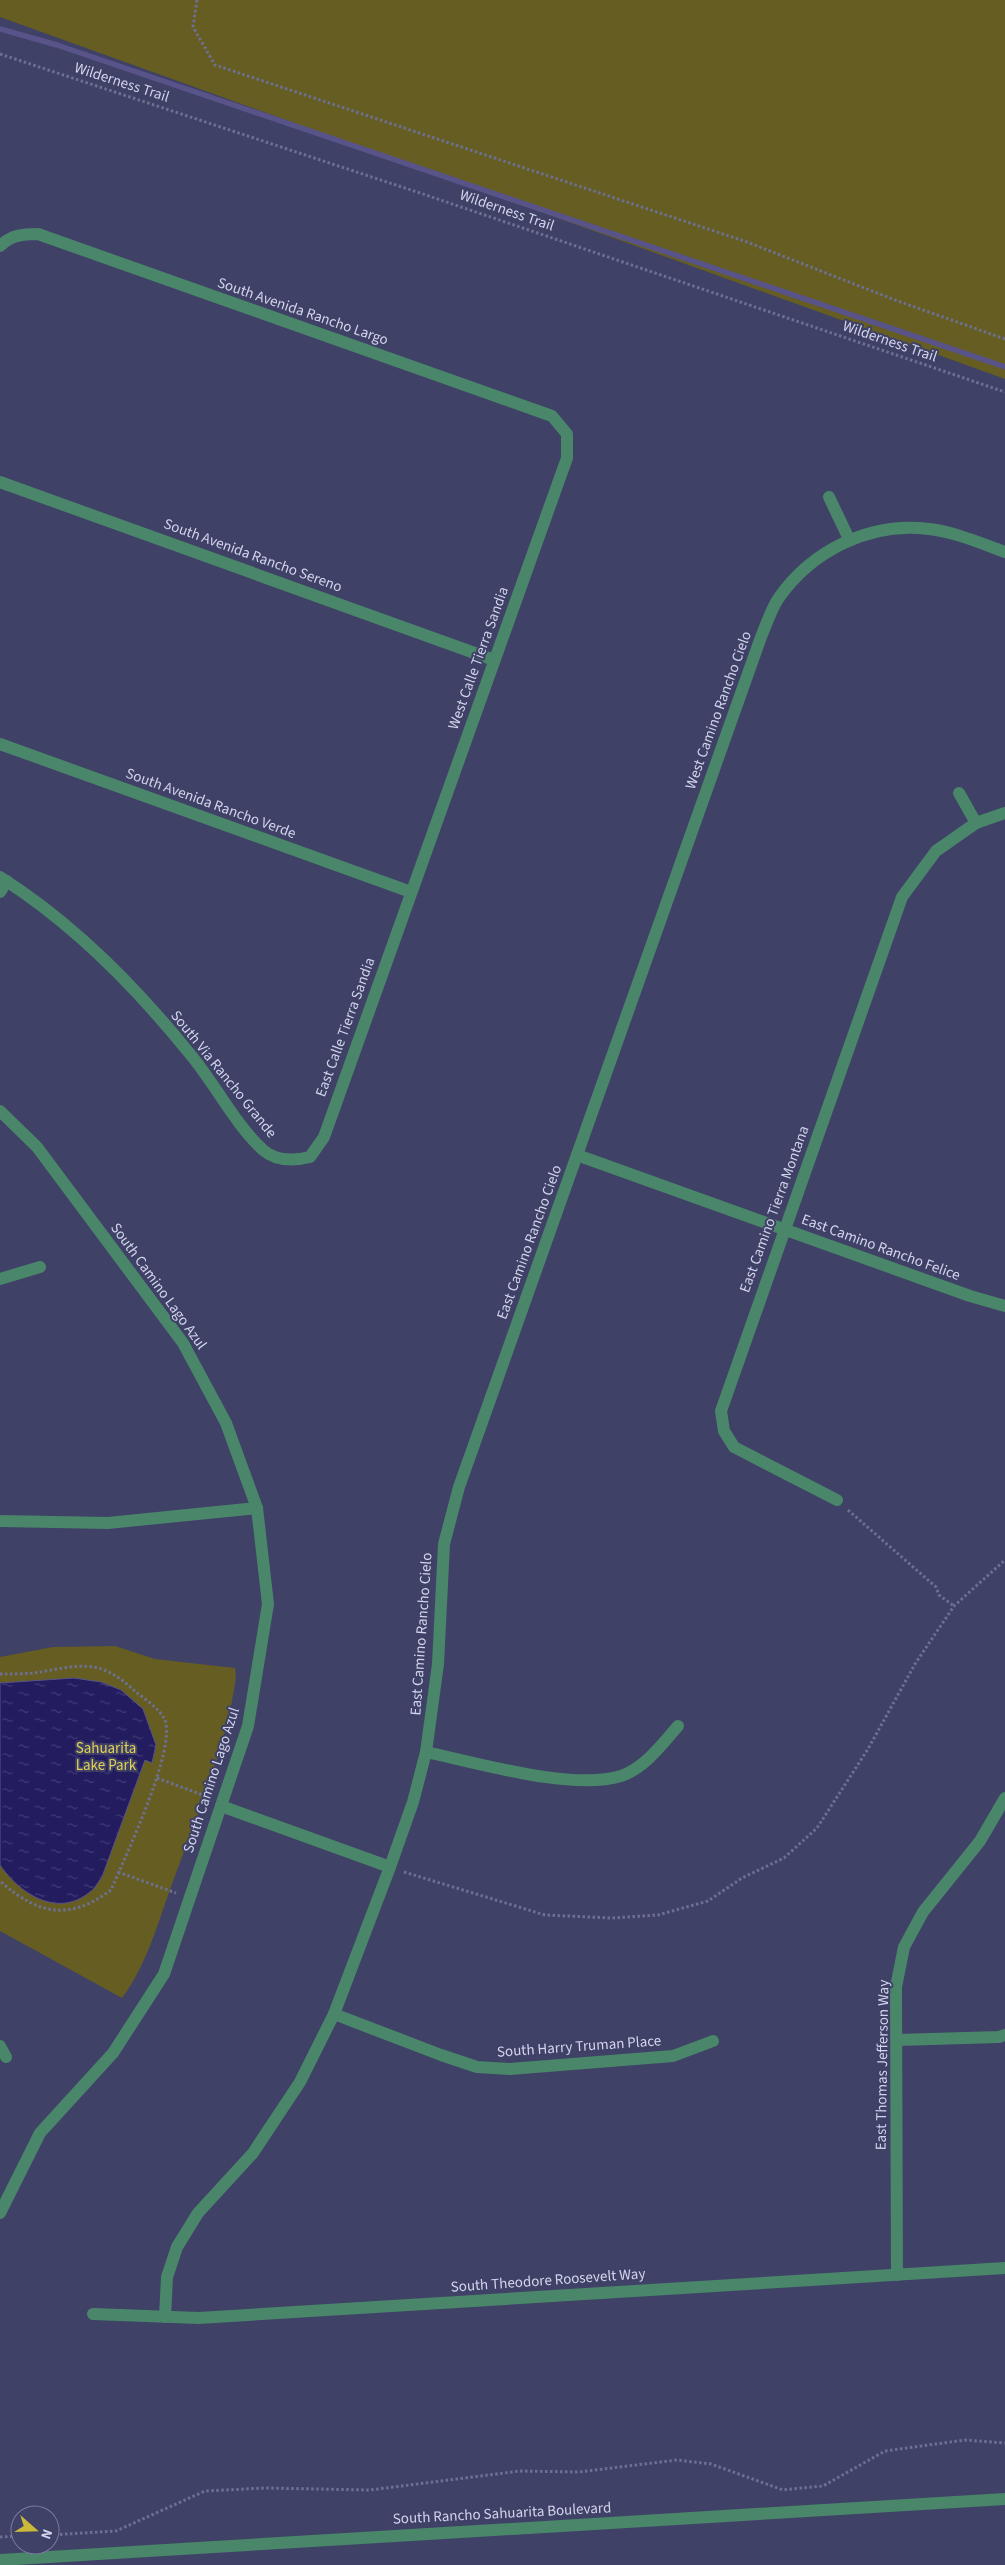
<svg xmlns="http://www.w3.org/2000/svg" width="1005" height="2565" font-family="'Source Sans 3',sans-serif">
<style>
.green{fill:#655d21}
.water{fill:url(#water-ripples);stroke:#585389}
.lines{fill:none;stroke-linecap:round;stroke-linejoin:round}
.stream{stroke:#585389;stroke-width:5.5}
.path{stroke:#6e7092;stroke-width:3;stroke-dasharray:2.5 2.5;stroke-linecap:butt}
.minor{stroke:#4a8669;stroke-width:12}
.labels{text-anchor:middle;stroke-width:4;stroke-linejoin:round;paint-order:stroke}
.street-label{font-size:15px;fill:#d2d4ec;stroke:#3f4167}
.park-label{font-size:15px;fill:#e3d156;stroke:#3f4167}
</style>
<defs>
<pattern id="water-ripples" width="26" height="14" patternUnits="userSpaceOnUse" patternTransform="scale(1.25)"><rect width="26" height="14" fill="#231c5f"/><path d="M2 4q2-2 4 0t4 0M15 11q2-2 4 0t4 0" fill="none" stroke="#423c76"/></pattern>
</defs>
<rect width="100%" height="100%" fill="#3f4167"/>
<g class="green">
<polygon points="0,0 1005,0 1005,379 0,17"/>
<path d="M115 1646 155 1659 235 1668 236 1677C226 1750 197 1815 172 1884 158 1922 147 1965 122 1998L0 1931V1657L53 1647Z"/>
</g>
<path class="water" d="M74 1678 101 1682 121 1690 143 1709 156 1745 152 1763 145 1760 102 1877C98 1882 95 1889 90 1892 57 1919 19 1893 0 1865V1683Z"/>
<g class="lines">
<polyline class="stream" points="0,29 57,45 1005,367"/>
<g class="path">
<polyline points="197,0 193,27 215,65 747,242 895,300 1005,339"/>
<polyline points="0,54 420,193 1005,392"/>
<polyline points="848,1510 936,1587 939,1595 954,1606"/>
<path d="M0 1674C11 1674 23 1674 34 1673 55 1670 78 1663 98 1668 113 1672 125 1682 136 1692 145 1699 158 1708 164 1718 179 1745 124 1859 111 1890 69 1921 38 1915 0 1881"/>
<polyline points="157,1778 208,1797"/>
<polyline points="118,1872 176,1893"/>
<polyline points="404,1872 545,1915 612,1918 658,1915 708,1901 742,1878 784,1858 817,1828 868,1749 915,1664 954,1606 1005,1560"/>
<polyline points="50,2535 116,2531 205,2491 266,2488 370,2490 520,2471 579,2472 677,2460 711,2464 783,2490 823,2486 885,2451 965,2440 1005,2443"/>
<polyline points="0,2537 20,2536"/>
</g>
<g class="minor">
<path d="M0 246C11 235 23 234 38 234L552 416 567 434V458L324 1137 310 1157C294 1161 277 1162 263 1150 234 1123 216 1085 190 1054 136 987 73 923 0 877"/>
<polyline points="0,482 494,660"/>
<polyline points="829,497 849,539"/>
<polyline points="0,744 411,892"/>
<polyline points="959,793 976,823"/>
<polyline points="0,892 7,881"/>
<polyline points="0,1111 37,1147 183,1343 226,1423 257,1508 268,1604 248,1726 164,1974 113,2053 40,2133 0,2213"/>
<polyline points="577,1155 970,1296 1005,1306"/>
<polyline points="0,1279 40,1267"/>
<polyline points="837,1500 734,1447 724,1431 721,1411 902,897 936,851 976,823 1005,813"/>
<polyline points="0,1521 108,1523 257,1508"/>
<path d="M426 1752C478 1763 572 1791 621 1776 645 1768 662 1744 678 1726"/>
<polyline points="221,1806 390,1867"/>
<polyline points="334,2014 441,2055 477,2067 510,2069 673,2056 713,2041"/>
<polyline points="897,2040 999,2037 1005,2035"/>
<polyline points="0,2046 6,2057"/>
<polyline points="897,2275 896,1987 904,1947 923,1912 980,1841 1005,1798"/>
<polyline points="93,2314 199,2318 1005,2268"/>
<path d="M165 2317 167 2277 177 2247 198 2213 253 2153 300 2082 334 2014 390 1867 413 1802 426 1752 438 1664 444 1544 459 1487 761 637C766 625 771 610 778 599 811 551 870 521 929 529 955 532 980 543 1005 552"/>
<polyline points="0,2560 1005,2499"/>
</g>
</g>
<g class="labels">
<g class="street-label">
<text transform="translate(122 82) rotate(18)" y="5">Wilderness Trail</text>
<text transform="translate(507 210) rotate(19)" y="5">Wilderness Trail</text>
<text transform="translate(303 311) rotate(19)" y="5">South Avenida Rancho Largo</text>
<text transform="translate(890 341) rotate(19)" y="5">Wilderness Trail</text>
<text transform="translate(253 555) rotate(20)" y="5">South Avenida Rancho Sereno</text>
<text transform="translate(478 658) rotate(-70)" y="5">West Calle Tierra Sandia</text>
<text transform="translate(718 710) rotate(-70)" y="5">West Camino Rancho Cielo</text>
<text transform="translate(211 803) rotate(20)" y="5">South Avenida Rancho Verde</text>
<text transform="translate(345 1027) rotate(-70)" y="5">East Calle Tierra Sandia</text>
<text transform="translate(224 1074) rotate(51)" y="5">South Via Rancho Grande</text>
<text transform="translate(774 1209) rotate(-70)" y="5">East Camino Tierra Montana</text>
<text transform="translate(529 1242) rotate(-70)" y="5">East Camino Rancho Cielo</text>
<text transform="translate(881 1247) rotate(20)" y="5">East Camino Rancho Felice</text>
<text transform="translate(159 1286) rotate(54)" y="5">South Camino Lago Azul</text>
<text transform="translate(421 1634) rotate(-86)" y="5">East Camino Rancho Cielo</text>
<text transform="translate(211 1780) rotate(-72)" y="5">South Camino Lago Azul</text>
<text transform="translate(579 2046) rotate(-4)" y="5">South Harry Truman Place</text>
<text transform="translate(882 2065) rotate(-89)" y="5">East Thomas Jefferson Way</text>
<text transform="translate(548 2280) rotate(-4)" y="5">South Theodore Roosevelt Way</text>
<text transform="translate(502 2513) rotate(-3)" y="5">South Rancho Sahuarita Boulevard</text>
</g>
<g class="park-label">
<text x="106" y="1753">Sahuarita<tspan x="106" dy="17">Lake Park</tspan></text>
</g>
</g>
<g transform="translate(35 2530) rotate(110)"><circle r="24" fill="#3f4167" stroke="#7a7c9c"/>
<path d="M0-4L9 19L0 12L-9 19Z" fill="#cbba39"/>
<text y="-8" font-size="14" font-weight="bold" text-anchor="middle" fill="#d2d4ec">N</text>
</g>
</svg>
